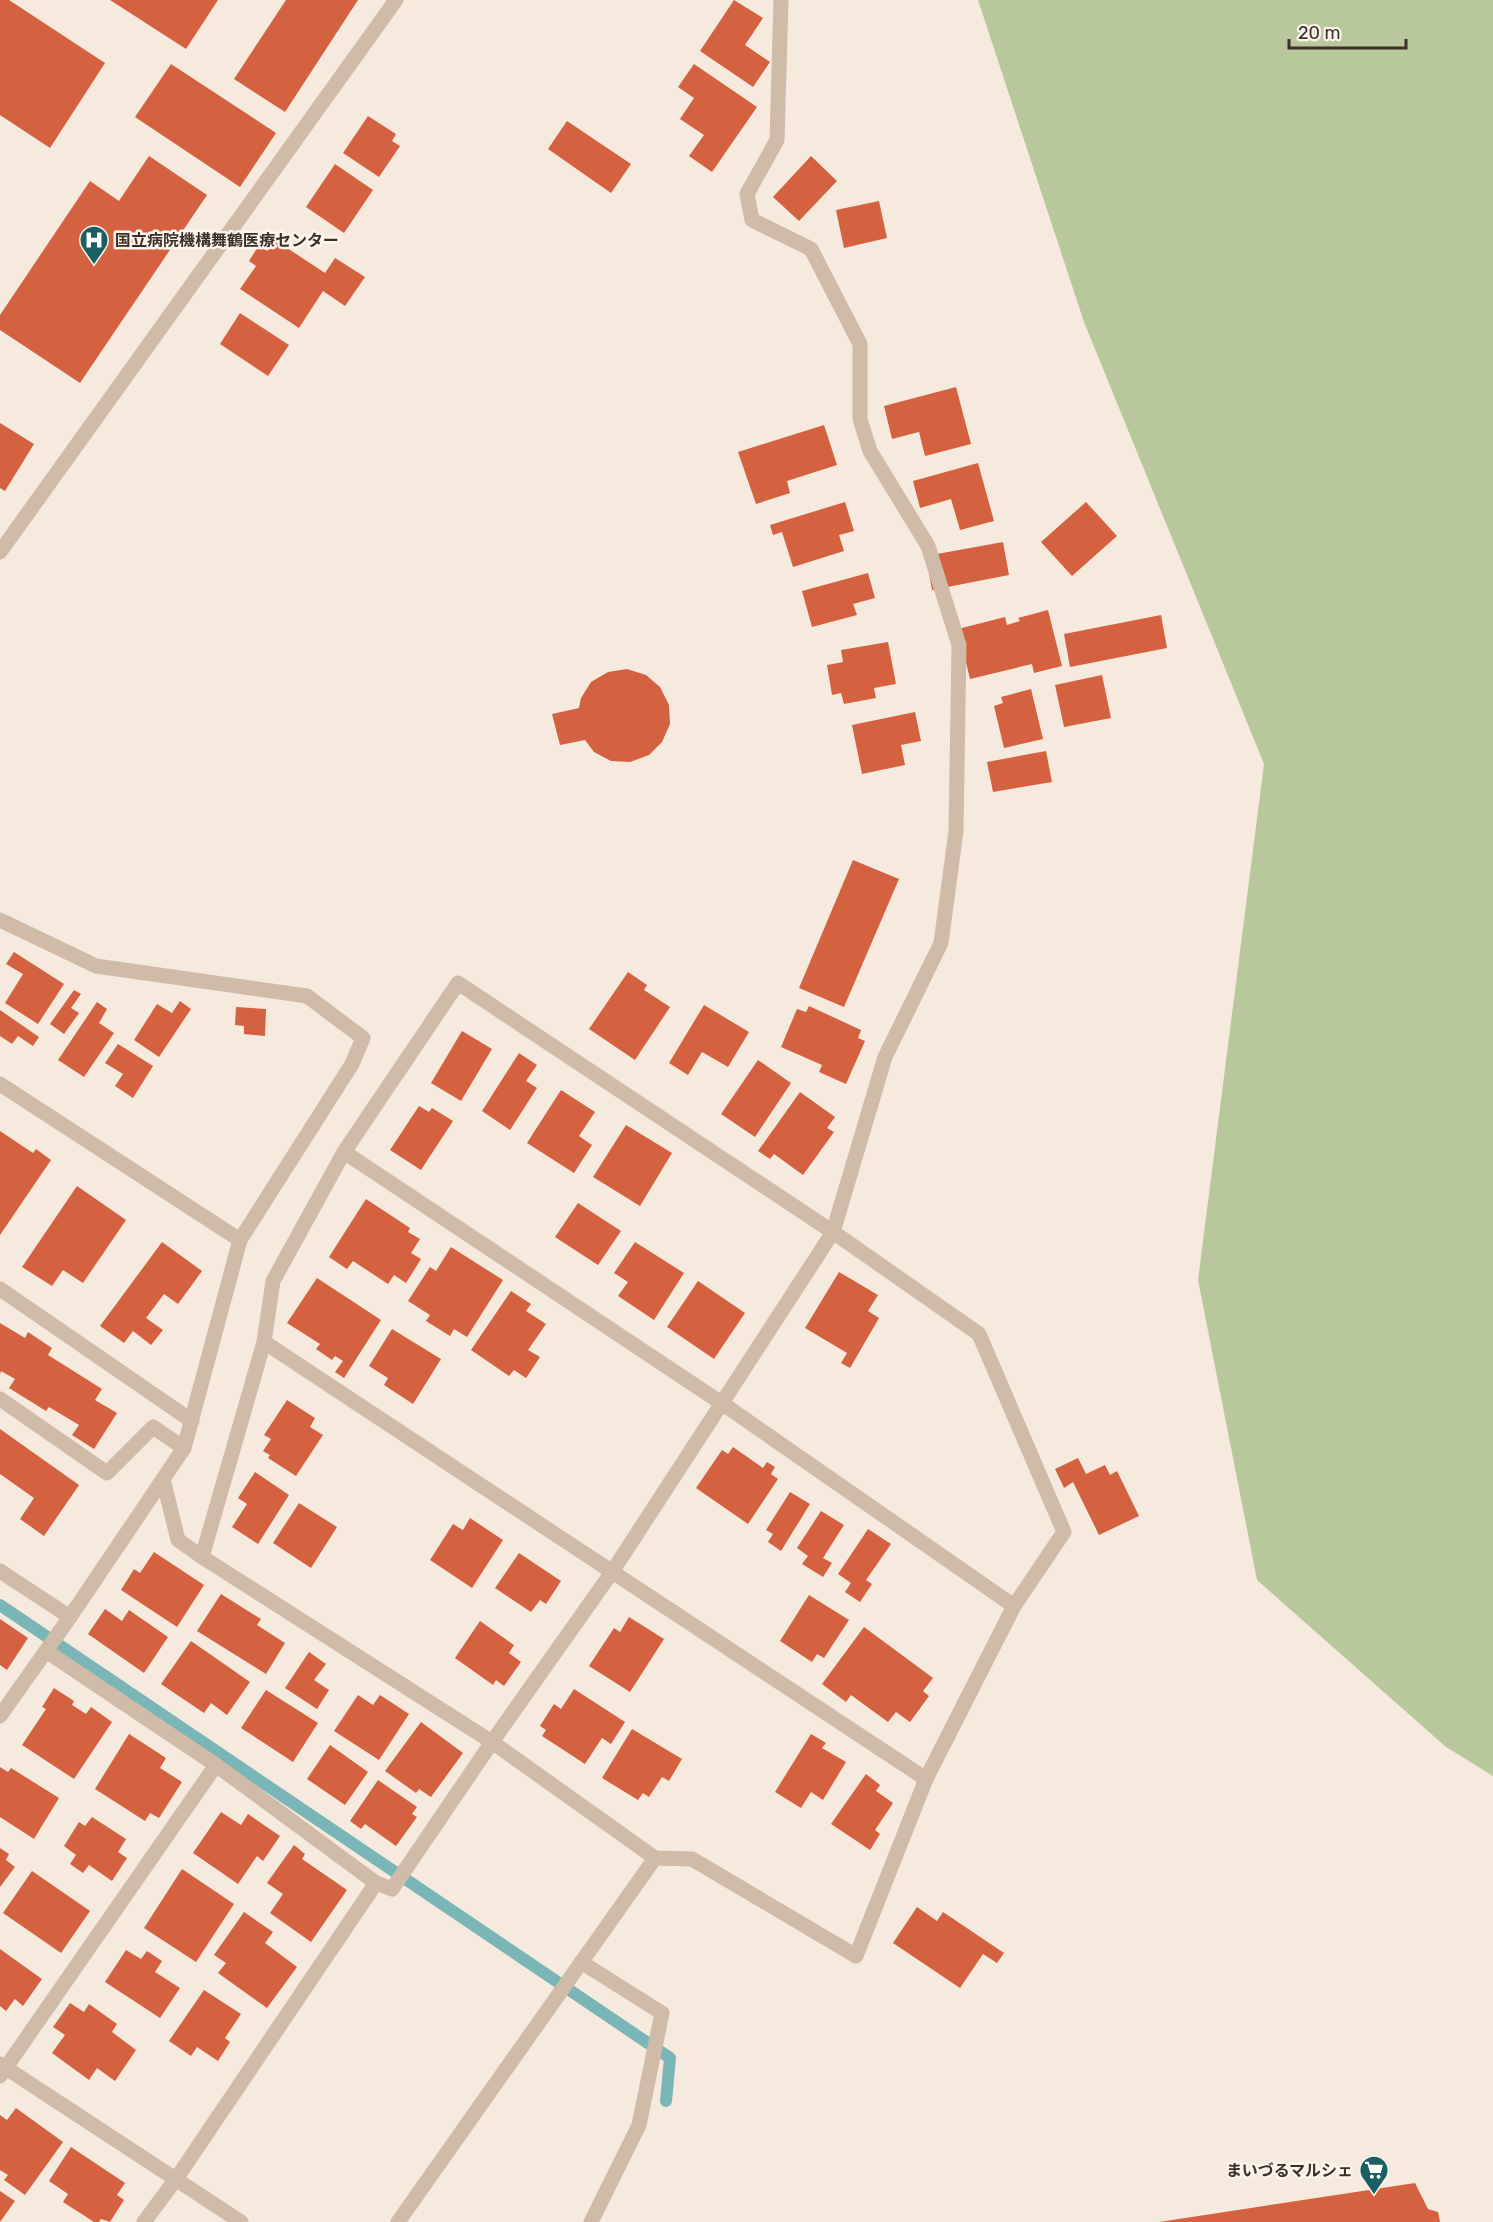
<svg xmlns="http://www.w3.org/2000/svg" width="1493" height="2222" font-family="Rubik,'Noto Sans JP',sans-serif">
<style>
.green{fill:#b9c79c}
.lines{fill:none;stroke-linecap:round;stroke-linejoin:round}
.stream{stroke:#7ab5b7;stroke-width:12}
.building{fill:#d4613f}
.minor{stroke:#d0baa8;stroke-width:15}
.labels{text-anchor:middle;stroke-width:5;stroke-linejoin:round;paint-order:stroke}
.poi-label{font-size:16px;font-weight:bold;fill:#3c2f29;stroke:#fcf5ec;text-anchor:start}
</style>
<rect width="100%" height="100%" fill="#f6eadf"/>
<polygon class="green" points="978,0 1493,0 1493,1776 1446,1747 1257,1580 1198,1280 1264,764 1084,322"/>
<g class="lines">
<polyline class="stream" points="0,1605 670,2058 666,2101"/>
</g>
<g class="building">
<polygon points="0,0 9,0 105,63 50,148 0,115"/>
<polygon points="110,0 218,0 186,49"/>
<polygon points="286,0 358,0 285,112 234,79"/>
<polygon points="734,0 763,18 745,45 770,62 753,87 700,51"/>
<polygon points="171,64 276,133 240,187 135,117"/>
<polygon points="694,64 757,107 712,172 689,156 704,135 680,119 694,98 678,87"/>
<polygon points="368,116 396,134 392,141 400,146 379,177 343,153"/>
<polygon points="567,121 631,164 611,193 548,149"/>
<polygon points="149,156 207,195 80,383 0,330 0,315 90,181 119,201"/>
<polygon points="811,156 837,181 799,221 773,197"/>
<polygon points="335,164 373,190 344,233 306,207"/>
<polygon points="879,201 887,238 844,248 836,210"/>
<polygon points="275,240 325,273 335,258 365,277 345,306 323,291 299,328 240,289 256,266 249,261 259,245 267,251"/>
<polygon points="240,313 289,345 268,376 220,344"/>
<polygon points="956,387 971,444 925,456 919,432 892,439 884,406"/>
<polygon points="0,423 34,444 5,491 0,488"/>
<polygon points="824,425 837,465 787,481 790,493 756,504 738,452"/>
<polygon points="978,463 994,521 960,530 951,499 920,508 913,481"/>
<polygon points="845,502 854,531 839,535 844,551 793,567 782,532 773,535 770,525"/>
<polygon points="1086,502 1117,536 1072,576 1041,542"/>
<polygon points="1003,542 1009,575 932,590 926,556"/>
<polygon points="868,573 875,598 853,604 857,615 812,627 802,591"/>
<polygon points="1048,610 1062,666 1034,673 1032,664 970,679 958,629 1005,617 1007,625 1020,621 1018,618"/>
<polygon points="1161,615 1167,648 1070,667 1064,634"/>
<polygon points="888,642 896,684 874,688 876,698 844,704 841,693 832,695 827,665 843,662 841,650"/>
<polygon points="627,669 646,675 660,687 669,705 670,724 662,742 649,755 630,762 611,761 594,752 585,740 560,745 552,714 579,708 581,698 591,682 608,672"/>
<polygon points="1102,675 1111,718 1064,727 1055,685"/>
<polygon points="1031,689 1043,739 1004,748 994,706 1003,703 1001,697"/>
<polygon points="915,712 921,741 901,745 905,765 862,774 852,725"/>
<polygon points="1046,751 1052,782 993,792 987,762"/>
<polygon points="853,860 899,879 844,1007 799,988"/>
<polygon points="14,952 64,984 38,1024 5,1003 23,974 6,964"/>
<polygon points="628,972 647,985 644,990 670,1007 635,1060 589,1029"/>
<polygon points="74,990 81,994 71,1008 79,1013 64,1034 50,1024"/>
<polygon points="180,1001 191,1009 159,1057 134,1040 157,1004 172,1013"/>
<polygon points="97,1002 107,1009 99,1023 114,1033 84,1077 58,1060"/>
<polygon points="704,1005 749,1032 728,1067 702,1052 688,1075 669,1063"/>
<polygon points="809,1006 861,1030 858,1038 865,1041 846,1084 819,1072 822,1065 781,1047 797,1009 806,1012"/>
<polygon points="236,1007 266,1009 265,1036 244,1034 244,1026 235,1025"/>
<polygon points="0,1010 39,1037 33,1046 18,1036 12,1044 0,1036"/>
<polygon points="462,1031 492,1049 461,1101 431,1083"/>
<polygon points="118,1044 153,1066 133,1098 115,1086 123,1074 105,1063"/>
<polygon points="519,1053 537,1065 526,1081 537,1088 510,1130 482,1111"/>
<polygon points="758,1060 791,1083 755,1137 721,1114"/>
<polygon points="561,1090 595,1112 579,1136 592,1145 574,1173 527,1143"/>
<polygon points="800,1092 835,1117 827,1128 834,1132 803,1175 774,1154 770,1159 758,1151"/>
<polygon points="419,1106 429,1112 432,1108 453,1121 421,1170 390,1150"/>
<polygon points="626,1125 672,1153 640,1206 593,1177"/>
<polygon points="0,1131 33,1153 36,1149 51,1160 0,1235"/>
<polygon points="77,1186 126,1220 83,1283 63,1270 52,1286 22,1267"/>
<polygon points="366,1199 410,1228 408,1232 420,1239 411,1253 421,1259 406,1283 394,1275 388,1284 353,1261 347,1269 329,1257"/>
<polygon points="578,1203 621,1231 598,1265 555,1237"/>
<polygon points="162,1242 202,1271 178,1304 164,1294 146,1318 163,1330 151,1345 133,1331 124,1343 100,1326"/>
<polygon points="635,1242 684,1273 654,1320 618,1296 628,1282 614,1273"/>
<polygon points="451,1247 503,1280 467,1337 454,1329 450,1336 426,1321 430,1315 408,1301 430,1267 436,1271"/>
<polygon points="839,1272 878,1295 868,1311 879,1318 850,1368 841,1363 847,1353 805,1328"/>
<polygon points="317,1278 381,1320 344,1378 335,1372 343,1361 335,1356 332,1360 316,1349 320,1344 287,1323"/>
<polygon points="698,1281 745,1313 714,1359 667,1327"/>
<polygon points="511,1291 531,1304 526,1311 546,1324 528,1350 540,1357 526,1378 514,1370 509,1376 471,1350"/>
<polygon points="0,1323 25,1338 28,1332 52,1348 48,1355 102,1389 95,1400 117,1413 94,1449 72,1435 79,1425 49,1407 46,1411 9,1388 15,1379 1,1371 0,1374"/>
<polygon points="392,1329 441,1359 413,1404 384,1385 388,1378 369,1366"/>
<polygon points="287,1400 315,1418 310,1427 323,1435 296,1476 268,1458 270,1455 263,1451 271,1439 264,1435"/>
<polygon points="0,1429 79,1485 44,1536 20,1519 34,1498 0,1474"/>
<polygon points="733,1447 763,1468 767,1462 775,1467 771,1474 778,1479 748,1524 696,1488 722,1450 728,1454"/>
<polygon points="1078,1458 1086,1474 1105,1465 1110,1475 1117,1471 1139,1516 1099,1535 1073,1482 1064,1488 1055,1469"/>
<polygon points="255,1472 289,1495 258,1544 232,1527 247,1504 238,1498"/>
<polygon points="790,1492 810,1504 781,1551 768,1542 773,1534 766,1530"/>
<polygon points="299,1503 337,1527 311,1568 273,1543"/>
<polygon points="821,1511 844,1525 823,1558 832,1563 823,1577 802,1564 808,1556 797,1548"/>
<polygon points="470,1518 503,1540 472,1588 430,1560 453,1524 463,1530"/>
<polygon points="868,1529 891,1544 866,1580 872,1584 860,1602 845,1592 851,1583 838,1574"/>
<polygon points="154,1552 204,1585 177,1627 121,1590 134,1569 140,1573"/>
<polygon points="519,1553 561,1581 546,1604 540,1600 531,1612 495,1588"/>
<polygon points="221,1594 261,1619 257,1625 285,1643 266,1674 197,1631"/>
<polygon points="809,1595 849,1620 824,1658 817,1654 812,1662 780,1641"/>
<polygon points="105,1609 122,1621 129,1610 168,1637 144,1673 88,1634"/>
<polygon points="629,1617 664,1639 630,1692 589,1666 614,1628 620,1632"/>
<polygon points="0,1619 28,1638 7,1670 0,1665"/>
<polygon points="480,1621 514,1645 509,1653 521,1662 504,1686 496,1680 493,1685 455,1658"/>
<polygon points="864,1627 933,1678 923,1691 929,1696 910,1722 896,1712 888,1722 851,1695 846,1702 822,1684"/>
<polygon points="191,1641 250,1682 227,1715 211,1703 204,1713 161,1684"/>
<polygon points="309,1652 326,1664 314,1680 329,1690 317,1709 285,1688"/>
<polygon points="54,1688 74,1701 72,1705 86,1714 91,1707 112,1722 74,1779 22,1745 46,1709 42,1707"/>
<polygon points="574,1689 625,1722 611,1744 602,1738 585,1764 542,1736 546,1730 540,1726 554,1704 561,1709"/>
<polygon points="266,1690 318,1723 293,1762 241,1728"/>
<polygon points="358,1695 373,1705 380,1695 409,1714 379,1760 334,1731"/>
<polygon points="421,1722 463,1753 431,1797 419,1789 416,1793 385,1771"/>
<polygon points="632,1729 682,1759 669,1781 662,1777 649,1797 643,1793 638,1800 602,1778"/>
<polygon points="129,1734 166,1758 160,1768 182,1782 159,1818 150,1813 145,1821 95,1789"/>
<polygon points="811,1734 826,1743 822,1748 846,1762 823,1800 811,1792 801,1808 775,1792"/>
<polygon points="330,1745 368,1772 345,1805 307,1779"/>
<polygon points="0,1767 8,1772 11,1768 59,1798 34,1839 0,1817"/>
<polygon points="866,1774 880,1785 876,1791 893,1803 875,1830 880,1834 870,1850 831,1824"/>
<polygon points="378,1780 417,1807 412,1814 417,1817 396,1846 365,1824 361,1829 350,1821"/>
<polygon points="221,1812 241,1825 248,1814 280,1836 263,1861 257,1856 238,1884 193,1853"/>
<polygon points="92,1817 126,1839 118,1852 127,1858 112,1881 89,1865 83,1873 70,1864 76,1855 64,1846 79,1822 85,1826"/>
<polygon points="294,1845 305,1854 302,1859 347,1890 311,1942 270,1913 283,1894 267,1883"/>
<polygon points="0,1848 9,1854 6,1860 15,1867 0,1887"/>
<polygon points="182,1869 234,1904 196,1962 144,1928"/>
<polygon points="32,1871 90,1911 61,1953 3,1913"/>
<polygon points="917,1907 937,1921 943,1912 1004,1953 997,1963 983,1954 960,1988 893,1943"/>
<polygon points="244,1912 273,1932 265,1943 297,1967 267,2008 218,1973 226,1963 214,1955"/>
<polygon points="0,1949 42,1979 23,2006 15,1999 6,2011 0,2006"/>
<polygon points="126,1950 141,1959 147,1951 162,1961 155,1972 180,1988 160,2018 105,1982"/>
<polygon points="204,1990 241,2014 225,2038 230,2042 218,2061 197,2047 191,2056 169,2041"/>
<polygon points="70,2003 84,2012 89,2004 117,2024 112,2032 136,2050 115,2081 97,2068 89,2080 52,2053 65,2035 53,2027"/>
<polygon points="16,2108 63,2142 25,2195 4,2180 8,2175 0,2170 0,2115 7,2120"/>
<polygon points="71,2147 125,2183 117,2195 124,2200 110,2222 101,2219 99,2222 94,2222 63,2202 68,2194 49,2181"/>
<polygon points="1415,2183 1428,2209 1438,2212 1440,2222 1159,2222"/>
<polygon points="0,2191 15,2201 0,2222"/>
</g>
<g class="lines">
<g class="minor">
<polyline points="0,552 396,0"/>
<polyline points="0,920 96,966 307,996 363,1038 352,1064 240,1240 184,1448 70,1617 0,1716"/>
<polyline points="0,1084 240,1240"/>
<polyline points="344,1152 723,1404 1014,1606"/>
<polyline points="0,1289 192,1421"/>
<polyline points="264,1342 926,1779"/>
<polyline points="0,1399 107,1473 153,1427 184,1448"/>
<polyline points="163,1479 178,1540 202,1557 492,1742 655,1858 692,1859 856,1956 926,1779 1014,1606 1064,1532 979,1334 833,1232 458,983 344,1152 273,1281 264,1342 202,1557"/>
<polyline points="0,1571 70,1617"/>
<polyline points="46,1651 216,1765"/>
<polyline points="581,1962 662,2013 639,2125 591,2222"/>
<polyline points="0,2064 241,2222"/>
<polyline points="0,2076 216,1765 376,1883 392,1889 492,1742 612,1572 833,1232 885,1057 941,943 956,831 959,645 928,546 870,451 860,419 860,344 811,249 752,220 747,194 777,140 781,0"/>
<polyline points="144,2222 176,2179 376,1883"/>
<polyline points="398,2222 655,1858"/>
</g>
</g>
<defs>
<g id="hospital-pin" transform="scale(1.5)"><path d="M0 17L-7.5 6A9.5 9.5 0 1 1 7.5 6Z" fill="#195f63" stroke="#fcf5ec"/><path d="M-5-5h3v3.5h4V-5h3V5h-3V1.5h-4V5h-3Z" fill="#fff"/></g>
<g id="supermarket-pin" transform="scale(1.5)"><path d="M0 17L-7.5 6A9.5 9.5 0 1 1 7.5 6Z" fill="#195f63" stroke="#fcf5ec"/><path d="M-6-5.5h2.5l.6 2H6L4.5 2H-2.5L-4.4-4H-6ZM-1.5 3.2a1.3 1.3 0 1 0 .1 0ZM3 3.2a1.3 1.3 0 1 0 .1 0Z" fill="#fff"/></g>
</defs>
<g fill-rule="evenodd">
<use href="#hospital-pin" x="94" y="240"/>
<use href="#supermarket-pin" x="1374" y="2170"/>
</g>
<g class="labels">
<g class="poi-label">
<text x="115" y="246">国立病院機構舞鶴医療センター</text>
<text x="1353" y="2176" text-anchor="end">まいづるマルシェ</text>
</g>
</g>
<path d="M1289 39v9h117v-9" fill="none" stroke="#3c2f29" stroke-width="3"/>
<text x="1298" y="39" font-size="18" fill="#3c2f29" stroke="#fcf5ec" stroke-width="4.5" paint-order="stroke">20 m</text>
</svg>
